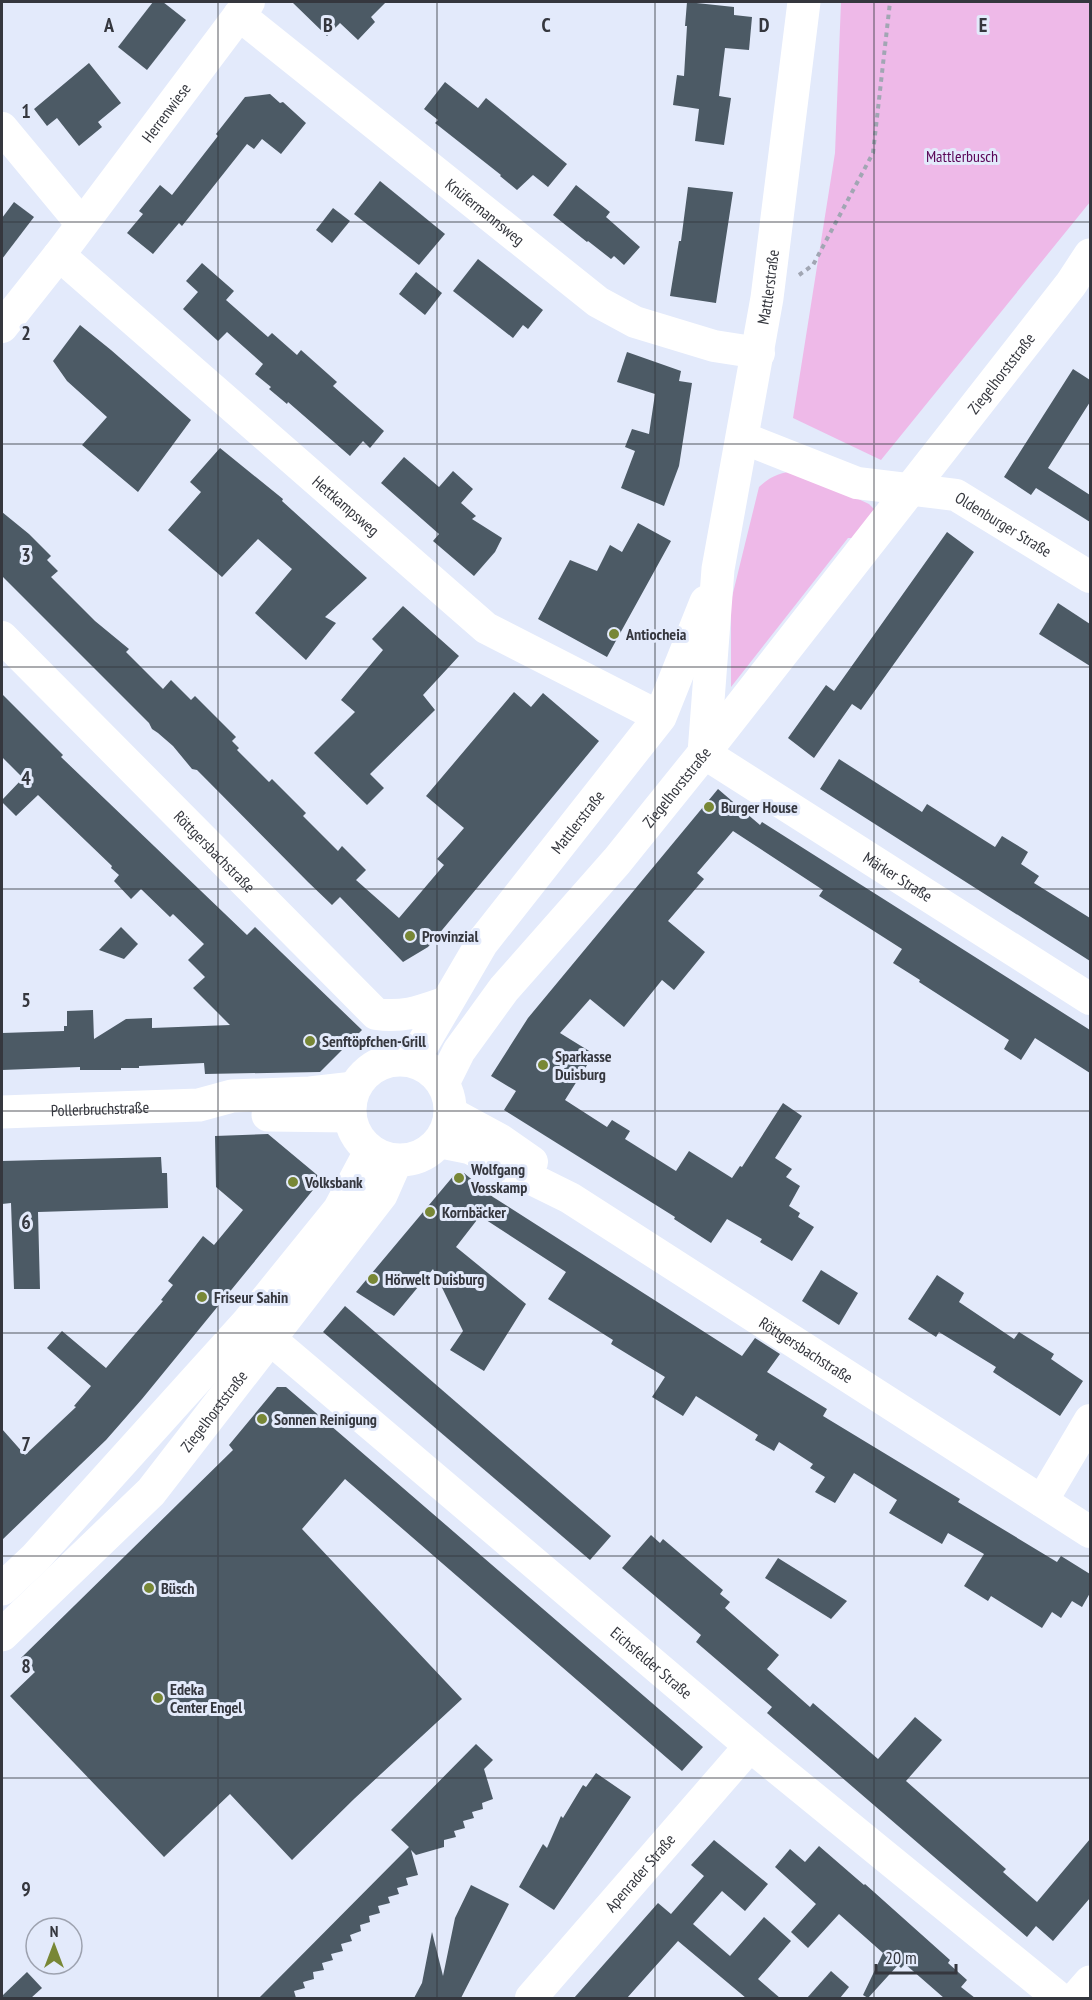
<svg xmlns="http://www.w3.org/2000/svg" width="1092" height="2000" font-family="'PT Sans Narrow',sans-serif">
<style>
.green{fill:#eeb9e8}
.building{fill:#4c5a65}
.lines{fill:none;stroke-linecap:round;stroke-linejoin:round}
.path{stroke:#a1a6b3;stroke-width:4;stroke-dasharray:4.5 4.5;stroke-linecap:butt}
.street{stroke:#fff;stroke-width:32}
.secondary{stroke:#fff;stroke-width:33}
.grid{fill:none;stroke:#35373e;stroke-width:1.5;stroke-opacity:0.55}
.poi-dot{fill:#788736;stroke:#e3eafb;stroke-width:2}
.labels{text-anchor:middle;stroke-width:6;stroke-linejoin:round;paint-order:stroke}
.street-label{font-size:16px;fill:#35373e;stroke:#e3eafb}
.park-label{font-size:16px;fill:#5a0657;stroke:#e3eafb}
.poi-label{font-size:16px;font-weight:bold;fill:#35373e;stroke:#e3eafb;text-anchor:start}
.grid-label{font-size:20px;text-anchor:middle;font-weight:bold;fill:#35373e;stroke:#e3eafb;stroke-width:6;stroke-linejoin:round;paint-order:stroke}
</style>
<rect width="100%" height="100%" fill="#e3eafb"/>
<g class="green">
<polygon points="841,2 1090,2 1090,202 881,460 793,418 835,153"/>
<path d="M798 471 869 504 878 513 868 538H848L731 687V601L759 487C771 476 780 472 798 471Z"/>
</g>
<g class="building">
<polygon points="153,2 163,2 186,20 147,70 118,47"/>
<polygon points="292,2 386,2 371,17 375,22 358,40 340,23 327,36"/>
<polygon points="687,2 734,7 734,15 752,17 749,50 725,48 719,96 731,98 724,145 695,141 699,109 673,105 677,75 684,76 687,26 685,26"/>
<polygon points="89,63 121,103 98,122 102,127 79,146 57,118 47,126 34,109"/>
<polygon points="445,82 478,108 486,98 567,164 548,187 533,175 517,190 500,176 501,175 435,123 438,120 424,109"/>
<polygon points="270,94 280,103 283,102 306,123 281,154 262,139 254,149 247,144 182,226 179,223 153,254 127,233 143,214 139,211 160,185 172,195 218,136 216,134 245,97"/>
<polygon points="380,181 445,234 419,265 354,214"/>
<polygon points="576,185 610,212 606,217 640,247 624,265 614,256 611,259 588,241 587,242 553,215"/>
<polygon points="688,187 733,192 716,303 670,296 679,241 681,241"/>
<polygon points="14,202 34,217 2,259 2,218"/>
<polygon points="333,208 350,221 332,243 316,230"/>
<polygon points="478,259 543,310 528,329 523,325 513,338 453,291"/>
<polygon points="202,263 234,291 226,300 268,337 272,333 297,355 301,350 337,382 333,386 384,431 370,448 363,441 350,456 288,402 287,404 269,389 271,387 255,374 263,364 227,332 218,341 183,309 198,292 186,281"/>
<polygon points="416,272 442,293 425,315 399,294"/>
<polygon points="80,325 111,350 191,420 138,492 82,445 107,417 67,381 53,361"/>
<polygon points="627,352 681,371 679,381 692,383 679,466 664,506 621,488 635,451 625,447 632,429 649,434 655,394 617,382"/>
<polygon points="1073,369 1090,380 1090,402 1048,468 1090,495 1090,522 1036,488 1031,495 1004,477"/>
<polygon points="220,448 283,499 282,501 367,578 325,617 336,623 306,660 255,613 292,569 258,539 222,577 168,530 201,492 190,482"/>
<polygon points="404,457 439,487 453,471 473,489 461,503 476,516 472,519 502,538 495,552 474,576 433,541 439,534 381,483"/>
<polygon points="2,512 29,534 51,556 47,560 58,571 51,577 95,621 129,649 126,652 163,689 171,680 191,700 195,696 236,737 232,741 239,748 237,750 269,782 272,779 306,813 303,816 338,851 342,846 366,870 356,880 399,918 444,865 437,859 464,828 426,796 514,692 531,707 543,693 599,741 428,947 403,962 340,897 332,905 308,882 197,770 192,769 173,746 158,733 152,729 149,723 2,576"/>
<polygon points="638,523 671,541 607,657 538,619 570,560 597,571 610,545 622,552"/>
<polygon points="947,532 974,552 861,710 852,704 814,758 788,738 826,685 834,691"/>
<polygon points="1058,603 1090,624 1090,666 1039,634"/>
<polygon points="403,606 459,656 423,695 435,710 370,774 384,788 367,805 314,753 355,712 341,700 383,650 372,639"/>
<polygon points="2,694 63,755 61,757 247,935 255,927 362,1030 320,1072 205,1074 204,1063 139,1066 139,1068 121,1068 121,1070 80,1070 80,1067 2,1070 2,1033 64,1031 64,1026 67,1026 67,1011 93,1010 94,1039 126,1019 152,1018 152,1028 230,1025 193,988 205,977 188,960 204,944 173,914 170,917 141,889 131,899 114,881 119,875 111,868 112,866 38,795 16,816 2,802 2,800 23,778 2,757"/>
<polygon points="839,759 922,812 927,804 995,847 1002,836 1028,852 1021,864 1039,876 1034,883 1090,918 1090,961 820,789"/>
<polygon points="718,789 760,825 762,822 1090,1030 1090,1073 1035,1038 1021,1060 1004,1049 1009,1040 919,982 920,980 893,963 902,949 819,896 823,890 733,831 697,873 704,879 668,921 705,952 674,990 662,980 624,1027 590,999 560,1033 594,1054 565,1100 607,1127 612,1120 630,1131 625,1139 676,1171 689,1151 732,1178 740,1166 742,1167 783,1103 802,1116 775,1158 792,1169 786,1177 800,1186 789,1206 800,1213 798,1217 814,1227 792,1261 760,1242 762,1239 727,1219 711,1243 674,1219 675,1217 504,1110 516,1091 491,1076 528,1018"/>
<polygon points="121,927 138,944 124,959 99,950"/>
<polygon points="268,1134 322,1179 142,1399 106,1440 2,1540 2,1429 25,1455 76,1407 74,1406 91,1386 47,1348 62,1331 106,1368 163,1301 161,1300 173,1285 168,1281 203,1236 214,1245 243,1210 216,1187 215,1136"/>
<polygon points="161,1157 162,1173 167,1173 168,1208 38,1212 40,1289 14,1289 11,1203 2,1204 2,1161"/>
<polygon points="464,1173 493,1197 742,1356 755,1338 780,1354 767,1372 827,1409 823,1416 960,1499 958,1502 1057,1562 1061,1556 1090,1574 1090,1593 1082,1607 1072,1601 1061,1618 1052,1612 1042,1628 991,1596 988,1601 964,1586 984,1554 948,1533 942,1544 889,1513 897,1500 854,1473 835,1503 815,1492 825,1477 810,1468 813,1464 779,1442 774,1451 755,1440 758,1435 696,1396 683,1416 652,1397 665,1377 611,1344 613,1340 548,1299 566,1272 480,1216 456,1247 526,1304 484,1371 450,1350 463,1331 433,1269 394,1316 356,1292 455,1174"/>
<polygon points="821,1270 858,1293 839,1325 802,1301"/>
<polygon points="937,1275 964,1293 959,1302 1014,1339 1019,1332 1054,1354 1051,1359 1083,1381 1060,1416 993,1372 996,1367 939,1332 936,1337 908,1319"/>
<polygon points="345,1306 611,1536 590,1560 323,1332"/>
<polygon points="277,1387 286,1387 703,1747 682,1771 345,1479 302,1529 462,1699 354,1799 292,1860 230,1794 164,1857 10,1696 35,1672 21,1658 233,1450 229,1445"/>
<polygon points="651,1535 660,1543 663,1539 723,1590 720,1594 730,1602 725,1608 779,1655 767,1669 810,1707 813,1703 878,1759 915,1717 942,1740 906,1781 1006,1869 1003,1872 1037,1902 1090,1839 1090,1898 1053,1941 1036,1926 1027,1937 767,1713 772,1707 696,1642 701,1635 622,1568"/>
<polygon points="778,1558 847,1601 831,1619 765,1578"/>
<polygon points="476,1744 493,1760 484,1769 493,1799 482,1803 483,1809 472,1812 474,1818 463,1821 465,1828 454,1831 456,1837 444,1840 444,1847 416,1855 411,1850 418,1875 406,1878 408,1885 397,1888 399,1894 388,1897 390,1903 378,1906 380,1913 369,1916 370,1922 360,1925 361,1931 350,1935 352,1941 341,1944 343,1951 331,1954 333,1960 322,1963 324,1970 313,1972 314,1979 303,1982 305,1988 294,1991 296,1998 259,1998 409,1847 391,1830"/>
<polygon points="596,1773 631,1797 554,1910 519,1887 543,1844 547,1848 561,1816 563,1818 583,1785 586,1787"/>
<polygon points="714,1840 768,1884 745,1911 722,1891 693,1924 730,1956 764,1917 791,1941 758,1979 780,1998 746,1998 678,1941 627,1998 574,1998 658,1903 671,1914 704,1876 691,1865"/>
<polygon points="819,1846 864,1885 865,1884 950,1960 948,1963 967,1980 961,1987 975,1998 944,1998 905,1964 901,1968 898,1965 868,1998 863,1995 883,1953 839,1914 808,1948 791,1932 816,1904 775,1867 790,1849 805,1862"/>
<polygon points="471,1885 509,1904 461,1998 414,1998 422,1983 432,1932 443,1976 455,1918"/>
<polygon points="831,1971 849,1987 840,1998 807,1998"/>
<polygon points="27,1972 42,1988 31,1998 2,1998 2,1996"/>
</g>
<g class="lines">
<polyline class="path" points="799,275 813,265 873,153 890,2"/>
<g class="street">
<path id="s1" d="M239 15 598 302 635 322 714 346 759 353"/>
<polyline points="2,128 81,223"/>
<path id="s2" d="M59 255 486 628 660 717"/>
<path id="s3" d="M2 327 59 255 249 2"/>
<path id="s4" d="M743 438 857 483 956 495 1090 577"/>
<path id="s5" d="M2 637 376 1014C404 1018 421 1011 447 1002"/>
<path id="s6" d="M704 753 1090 999"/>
<polyline points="451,1113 499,1139 532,1162"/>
<path id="s7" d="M439 1142 469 1148 570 1198 1090 1532"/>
<path id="s8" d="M249 1321 750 1746 1059 1998"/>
<polyline points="1042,1501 1090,1420"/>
<path id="s9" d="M531 1998 750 1746"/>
</g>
<g class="secondary">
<path id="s10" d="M704 753 718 569 767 298 804 2"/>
<circle cx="400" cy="1110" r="50"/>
<path id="s11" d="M413 1061 482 943 660 717 706 602"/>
<path id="s12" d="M443 1083 459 1051 504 989 617 861 704 753 1071 284 1090 255"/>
<path id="s13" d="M2 1112 199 1105 232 1096 310 1093 354 1088"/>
<polyline points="268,1115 349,1116"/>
<polyline points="2,1589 35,1558 249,1321 339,1210 370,1152"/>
<path id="s14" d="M2 1635 151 1492 381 1195 396 1161"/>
<polyline points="1076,1998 1090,1982"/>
</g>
</g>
<path class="grid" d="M218 2V1998M437 2V1998M655 2V1998M874 2V1998M2 222H1090M2 444H1090M2 667H1090M2 889H1090M2 1111H1090M2 1333H1090M2 1556H1090M2 1778H1090"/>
<g class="poi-dot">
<circle cx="614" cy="634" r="6"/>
<circle cx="709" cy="807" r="6"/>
<circle cx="410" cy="936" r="6"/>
<circle cx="310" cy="1041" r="6"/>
<circle cx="543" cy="1065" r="6"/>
<circle cx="459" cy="1178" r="6"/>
<circle cx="293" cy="1182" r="6"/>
<circle cx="430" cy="1212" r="6"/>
<circle cx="373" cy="1279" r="6"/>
<circle cx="202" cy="1297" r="6"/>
<circle cx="262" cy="1419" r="6"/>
<circle cx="149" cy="1588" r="6"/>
<circle cx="158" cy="1698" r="6"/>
</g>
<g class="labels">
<g class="street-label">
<text dy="6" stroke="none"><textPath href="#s3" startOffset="270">Herrenwiese</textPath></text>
<text dy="6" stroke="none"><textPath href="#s1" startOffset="315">Knüfermannsweg</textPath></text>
<text dy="6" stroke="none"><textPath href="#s10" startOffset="471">Mattlerstraße</textPath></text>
<text dy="6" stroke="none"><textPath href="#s12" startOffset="904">Ziegelhorststraße</textPath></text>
<text dy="6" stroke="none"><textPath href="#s2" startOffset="381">Hettkampsweg</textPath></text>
<text dy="6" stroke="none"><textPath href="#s4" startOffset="278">Oldenburger Straße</textPath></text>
<text dy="6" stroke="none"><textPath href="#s12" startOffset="378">Ziegelhorststraße</textPath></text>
<text dy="6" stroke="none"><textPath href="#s11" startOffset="291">Mattlerstraße</textPath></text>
<text dy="6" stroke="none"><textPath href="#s5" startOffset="302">Röttgersbachstraße</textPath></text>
<text dy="6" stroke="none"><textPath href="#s6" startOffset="230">Märker Straße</textPath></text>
<text dy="6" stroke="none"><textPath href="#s13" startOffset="98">Pollerbruchstraße</textPath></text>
<text dy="6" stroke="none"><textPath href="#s7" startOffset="424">Röttgersbachstraße</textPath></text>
<text dy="6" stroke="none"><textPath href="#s14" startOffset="309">Ziegelhorststraße</textPath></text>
<text dy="6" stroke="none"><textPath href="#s8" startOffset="528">Eichsfelder Straße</textPath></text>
<text dy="6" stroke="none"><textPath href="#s9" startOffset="166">Apenrader Straße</textPath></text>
</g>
<g class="park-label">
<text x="962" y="162">Mattlerbusch</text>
</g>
<g class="poi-label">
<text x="626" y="640">Antiocheia</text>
<text x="721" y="813">Burger House</text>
<text x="422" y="942">Provinzial</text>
<text x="322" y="1047">Senftöpfchen-Grill</text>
<text x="555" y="1062">Sparkasse<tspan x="555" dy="18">Duisburg</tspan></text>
<text x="471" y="1175">Wolfgang<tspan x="471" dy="18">Vosskamp</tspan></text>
<text x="305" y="1188">Volksbank</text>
<text x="442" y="1218">Kornbäcker</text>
<text x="385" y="1285">Hörwelt Duisburg</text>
<text x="214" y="1303">Friseur Sahin</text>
<text x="274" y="1425">Sonnen Reinigung</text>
<text x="161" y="1594">Büsch</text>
<text x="170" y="1695">Edeka<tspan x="170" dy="18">Center Engel</tspan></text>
</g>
</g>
<g class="grid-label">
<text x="109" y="32">A</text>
<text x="328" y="32">B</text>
<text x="546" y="32">C</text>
<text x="764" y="32">D</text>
<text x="983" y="32">E</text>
<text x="26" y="118">1</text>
<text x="26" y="340">2</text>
<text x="26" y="562">3</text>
<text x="26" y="785">4</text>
<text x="26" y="1007">5</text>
<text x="26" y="1229">6</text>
<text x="26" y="1451">7</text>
<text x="26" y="1673">8</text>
<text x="26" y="1896">9</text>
</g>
<rect width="1092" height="2000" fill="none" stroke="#35373e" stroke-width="6"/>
<g transform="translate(54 1946)"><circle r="28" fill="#e3eafb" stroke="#9da2af" stroke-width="1.5"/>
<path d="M0-4.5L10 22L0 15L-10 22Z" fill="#788736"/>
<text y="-9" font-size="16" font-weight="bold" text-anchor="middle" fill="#35373e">N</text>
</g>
<path d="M876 1964v9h80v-9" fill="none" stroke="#35373e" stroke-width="3"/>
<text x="885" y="1964" font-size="18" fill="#35373e" stroke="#e3eafb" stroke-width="4.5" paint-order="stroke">20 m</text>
</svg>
